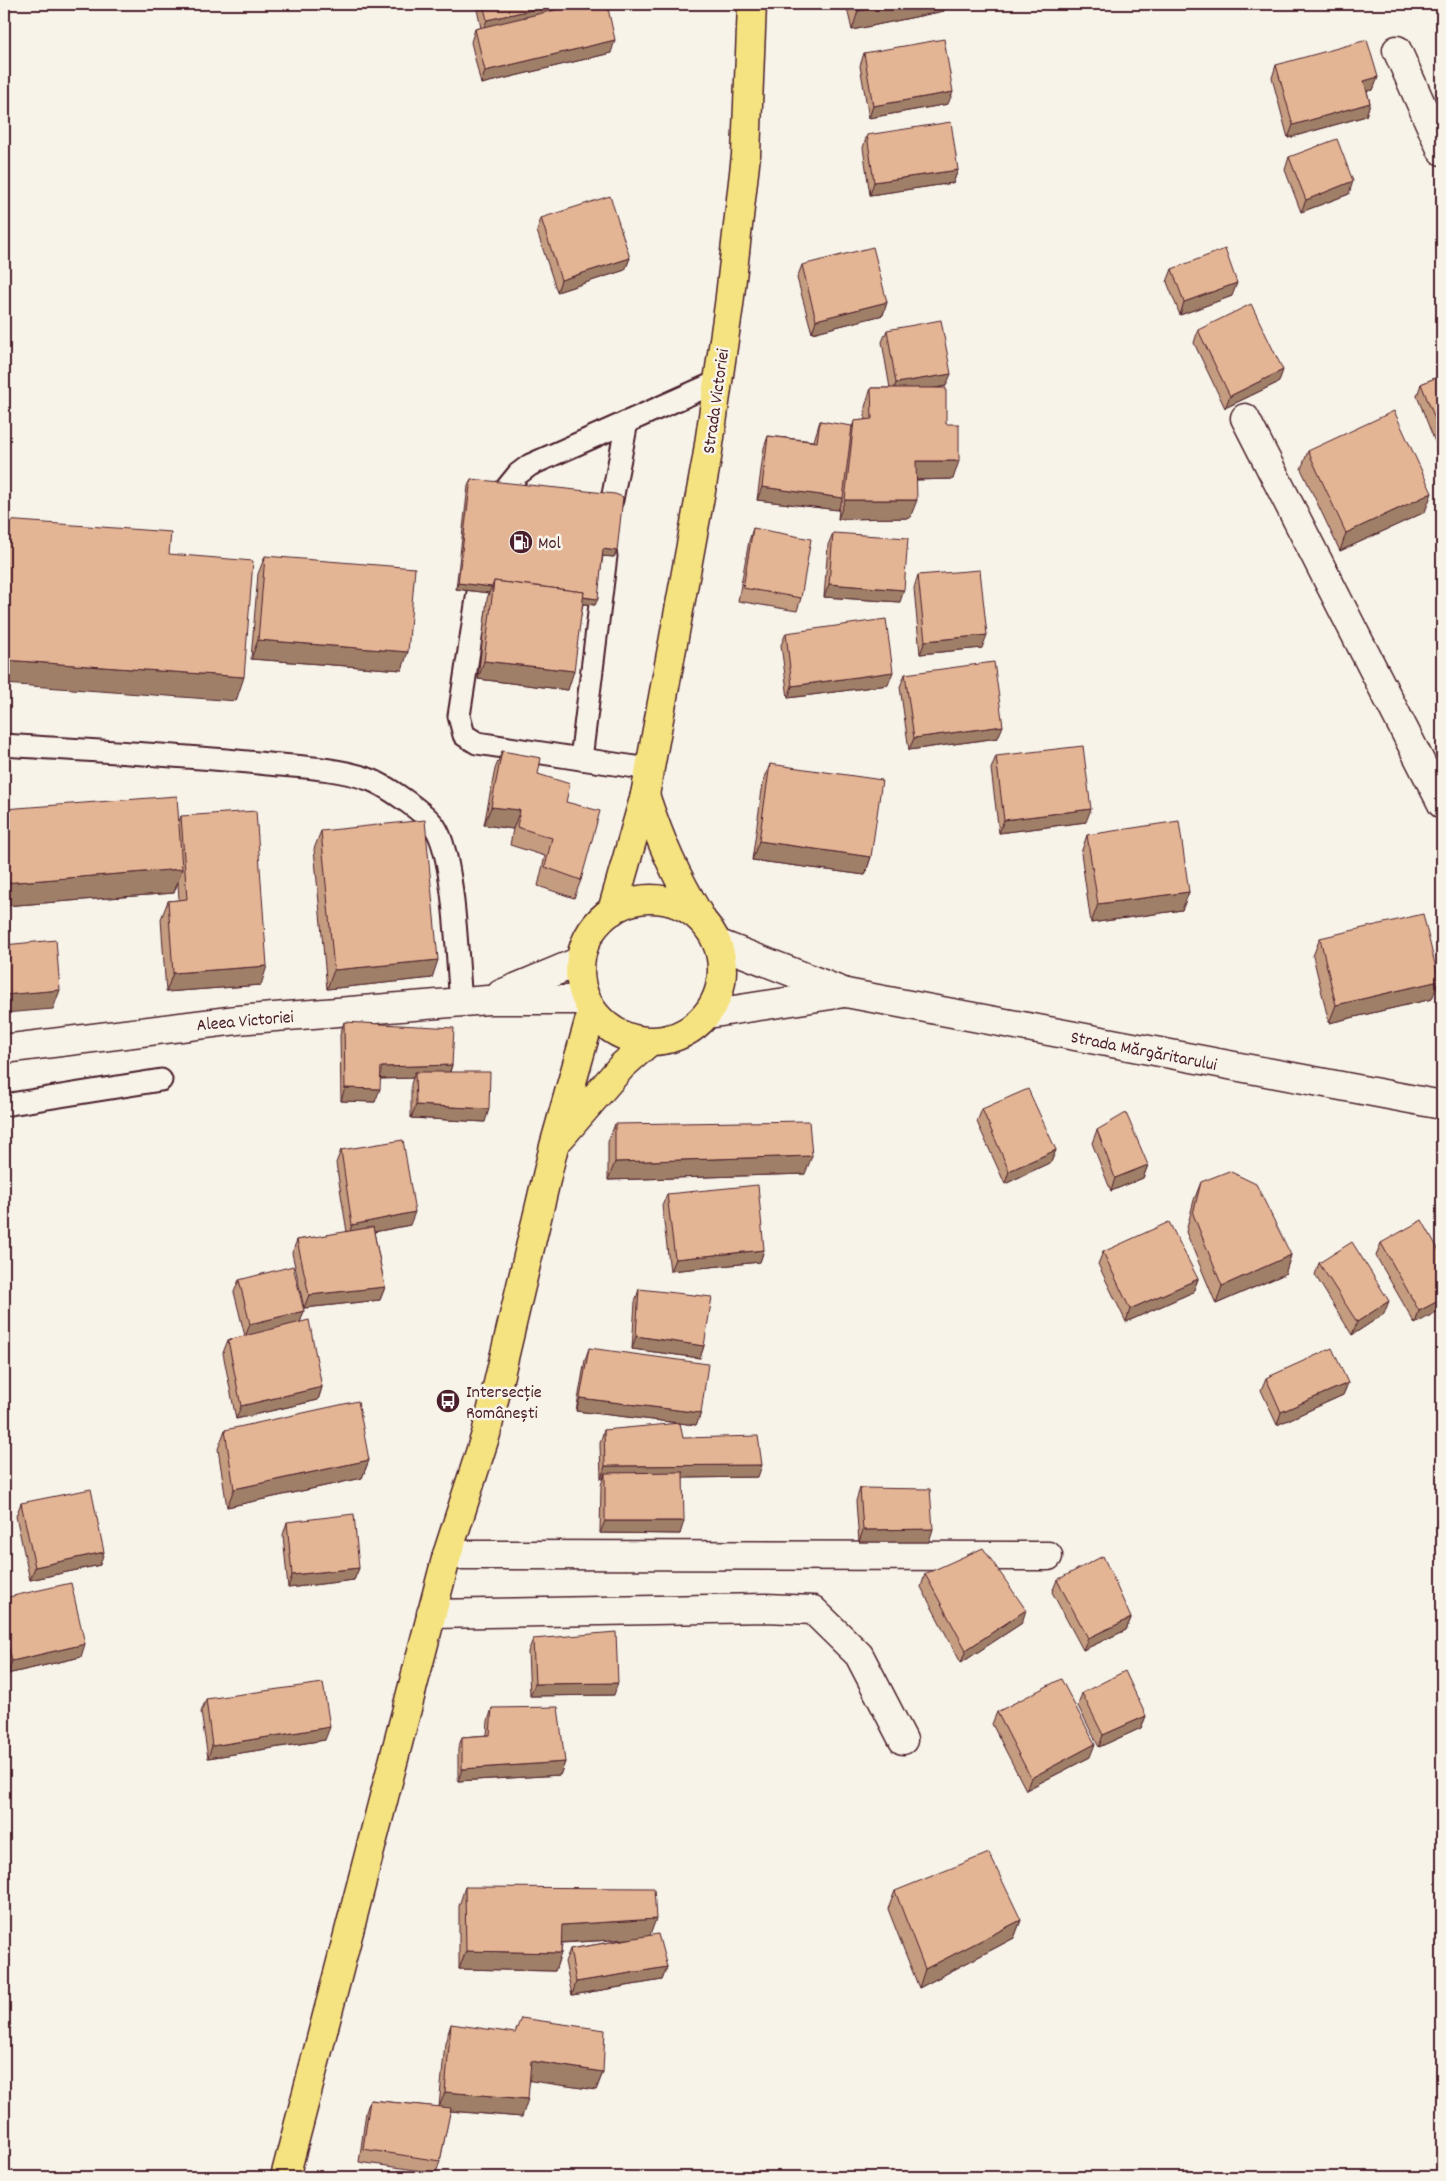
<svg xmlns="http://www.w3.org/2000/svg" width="1446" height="2181" font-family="Dekko,sans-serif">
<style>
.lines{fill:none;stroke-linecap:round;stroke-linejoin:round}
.lane-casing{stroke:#4a1f2b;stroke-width:25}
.street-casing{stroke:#4a1f2b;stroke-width:31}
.secondary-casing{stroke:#4a1f2b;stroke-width:31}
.primary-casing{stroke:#4a1f2b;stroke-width:31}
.lane{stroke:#f7f3e8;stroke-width:21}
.street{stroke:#f7f3e8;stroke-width:28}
.secondary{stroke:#f7f3e8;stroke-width:28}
.primary{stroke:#f5e382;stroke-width:28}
.wall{fill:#c49c80;stroke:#4a1f2b}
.shaded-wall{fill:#a07f68;stroke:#4a1f2b}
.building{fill:#e4b595;stroke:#4a1f2b}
.labels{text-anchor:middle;stroke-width:5;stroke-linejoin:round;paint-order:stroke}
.street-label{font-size:18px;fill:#4a1f2b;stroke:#f7f3e8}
.poi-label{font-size:18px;fill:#4a1f2b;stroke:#f7f3e8;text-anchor:start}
</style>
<rect width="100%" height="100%" fill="#f7f3e8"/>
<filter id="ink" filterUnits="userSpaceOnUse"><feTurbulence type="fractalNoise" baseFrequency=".02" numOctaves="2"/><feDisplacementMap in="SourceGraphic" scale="10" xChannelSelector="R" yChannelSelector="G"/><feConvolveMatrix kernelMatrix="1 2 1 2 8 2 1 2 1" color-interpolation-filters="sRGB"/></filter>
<g filter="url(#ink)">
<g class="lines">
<g class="lane-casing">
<g id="lane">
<polyline points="505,490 518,474 530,465 627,422"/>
<polyline points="612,500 627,422 719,381"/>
<polyline points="606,556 581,759 649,769"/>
<polyline points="478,592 459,716 464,735 477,743 581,759"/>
<path d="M4 745C92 751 180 755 268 764 300 767 337 768 368 779 384 784 426 813 435 827 455 857 457 962 461 1002"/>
<polyline points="4,1105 161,1080"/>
</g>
</g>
<g class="street-casing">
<g id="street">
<polyline points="1397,50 1442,151"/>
<polyline points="1245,418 1442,804"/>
<polyline points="447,1555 1048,1556"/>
<polyline points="431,1614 766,1608 813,1610 859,1655 903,1740"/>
</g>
</g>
<g class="secondary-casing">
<g id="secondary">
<polyline points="717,943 846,993 1442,1105"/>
<polyline points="501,994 580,961"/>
<polyline points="708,1014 844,993"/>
<polyline points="4,1049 237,1020 488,1000 586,1000"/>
</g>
</g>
<g class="primary-casing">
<g id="primary">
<path d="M645 795C661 843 675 875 701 918"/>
<circle cx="651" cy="970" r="71"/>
<polyline points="612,911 645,795 707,458 729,305 746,155 752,4"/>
<polyline points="560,1138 622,1066 649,1042"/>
<polyline points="285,2177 447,1555 486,1434 554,1146 592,1011"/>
</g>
</g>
<use href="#lane" class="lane"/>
<use href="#street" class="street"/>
<use href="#secondary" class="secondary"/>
<use href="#primary" class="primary"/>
</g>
<g class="wall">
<polygon points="477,4 559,4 557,9 611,53 481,84 471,42 475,29 481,28 476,5"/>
<polygon points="846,4 947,4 944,11 852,30"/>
<polygon points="864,53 948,104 869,118 860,66"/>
<polygon points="1276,65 1378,77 1373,90 1367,91 1370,103 1366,116 1288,138 1272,78"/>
<polygon points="867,135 958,170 953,183 870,195 863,148"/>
<polygon points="1289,157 1349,194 1301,212 1285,170"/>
<polygon points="541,218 630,258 625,270 557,292 537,231"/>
<polygon points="802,265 887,302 883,315 812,333 797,278"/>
<polygon points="1172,269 1232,296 1180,315 1167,282"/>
<polygon points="887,330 946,386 938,388 946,424 953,479 916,480 910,518 838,519 839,508 838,510 757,500 764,448 768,436 814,441 816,434 820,421 852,428 854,421 865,420 865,407 871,388 890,388 882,342"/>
<polygon points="1198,330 1279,382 1225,408 1194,343"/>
<polygon points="1442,375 1442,460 1417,396 1421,384"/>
<polygon points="1308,451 1425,512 1340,551 1301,469"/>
<polygon points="471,479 617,551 614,557 603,556 595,605 583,604 568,690 478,679 487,599 489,593 456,589 468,486"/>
<polygon points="753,528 801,598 797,611 738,601 749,541"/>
<polygon points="833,533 900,602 824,597 828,545"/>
<polygon points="265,556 402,670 251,659 258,574"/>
<polygon points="918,575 982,648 920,654 914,588"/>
<polygon points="786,633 888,685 788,698 781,645"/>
<polygon points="905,674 998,738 909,750 900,687"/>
<polygon points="502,751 538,774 566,802 581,880 574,898 538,886 545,856 510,845 513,829 484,825 495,769"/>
<polygon points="996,756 1086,822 999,833 991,769"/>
<polygon points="770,764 871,857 865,875 752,860 763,783"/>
<polygon points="4,809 179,822 181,816 261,985 166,992 161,919 168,901 179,900 178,882 174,893 4,906"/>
<polygon points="321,831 432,978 327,989 314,849"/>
<polygon points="1087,835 1189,892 1182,910 1091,923 1081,853"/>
<polygon points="1320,938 1432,999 1329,1023 1313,956"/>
<polygon points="344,1022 452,1065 450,1072 485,1122 411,1118 411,1084 413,1078 380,1079 375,1102 341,1101 340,1035"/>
<polygon points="982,1109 1056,1150 1051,1162 1005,1184 977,1122"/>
<polygon points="615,1124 805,1174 608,1180 608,1142"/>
<polygon points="1097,1130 1148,1165 1143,1178 1111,1191 1092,1143"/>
<polygon points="341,1150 410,1225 374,1232 385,1287 380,1300 304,1308 292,1253 297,1240 347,1232 336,1163"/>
<polygon points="1201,1182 1291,1255 1285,1274 1216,1304 1186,1232 1194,1200"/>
<polygon points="667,1194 764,1250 760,1262 670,1271 662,1206"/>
<polygon points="1381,1243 1442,1256 1415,1324 1376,1256"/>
<polygon points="1103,1252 1198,1279 1193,1292 1126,1322 1098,1264"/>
<polygon points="1319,1263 1384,1314 1352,1335 1315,1275"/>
<polygon points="239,1280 300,1323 322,1387 318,1400 236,1419 223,1353 228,1340 245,1336 234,1292"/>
<polygon points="639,1289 704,1346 700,1358 632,1349 635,1302"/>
<polygon points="589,1348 701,1413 696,1425 576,1411 585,1360"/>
<polygon points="1266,1378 1348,1383 1343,1395 1277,1425 1261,1390"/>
<polygon points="225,1430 369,1460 362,1478 227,1507 218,1449"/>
<polygon points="604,1430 683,1438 758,1477 683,1478 680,1534 600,1533 601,1485 603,1479 601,1479 600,1443"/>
<polygon points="860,1488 929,1542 859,1542 856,1501"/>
<polygon points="21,1503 100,1565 30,1580 16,1516"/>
<polygon points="287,1522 359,1568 354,1580 288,1588 283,1535"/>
<polygon points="925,1574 1022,1623 961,1663 921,1587"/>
<polygon points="1057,1580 1131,1618 1126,1630 1083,1650 1052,1592"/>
<polygon points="4,1598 81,1657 7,1674 4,1660"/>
<polygon points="533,1639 614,1695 530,1696 528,1652"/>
<polygon points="1082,1693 1146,1716 1141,1728 1099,1747 1078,1706"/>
<polygon points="206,1699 325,1740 208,1758 201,1712"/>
<polygon points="492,1708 565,1762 560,1775 458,1781 458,1749 462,1737 487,1735 488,1721"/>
<polygon points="997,1712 1090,1757 1026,1790 992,1724"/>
<polygon points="465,1887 650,1935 667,1967 662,1980 572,1995 565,1962 570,1949 629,1939 562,1943 561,1953 555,1971 459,1969 459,1906"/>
<polygon points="895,1891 1021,1920 1014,1938 919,1988 888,1909"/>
<polygon points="451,2024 603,2072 596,2090 530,2080 522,2117 450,2111 440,2161 436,2173 359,2162 366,2112 370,2100 439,2107 445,2043"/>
</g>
<g class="shaded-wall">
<polygon points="557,4 559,4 555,16 482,32 487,20"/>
<polygon points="894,4 947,4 944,11 852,30 858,11"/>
<polygon points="615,40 611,53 481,84 485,71"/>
<polygon points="1378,77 1373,90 1359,93 1364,81"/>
<polygon points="953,92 948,104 869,118 873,106"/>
<polygon points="1370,103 1366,116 1288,138 1293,125"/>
<polygon points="958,170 953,183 870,195 874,182"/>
<polygon points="1353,181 1349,194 1301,212 1306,200"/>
<polygon points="630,258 625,270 557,292 561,280"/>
<polygon points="1237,283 1232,296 1180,315 1184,302"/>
<polygon points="887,302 883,315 812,333 816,320"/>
<polygon points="1283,370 1279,382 1225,408 1230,396"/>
<polygon points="951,374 946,386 892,396 896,383"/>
<polygon points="916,461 959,461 953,479 910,480"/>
<polygon points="762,487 843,498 838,510 757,500"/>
<polygon points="1432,493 1425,512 1340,551 1346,533"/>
<polygon points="845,500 917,500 910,518 838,519"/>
<polygon points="603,549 617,551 614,557 601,556"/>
<polygon points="458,583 492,587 489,593 456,589"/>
<polygon points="829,584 904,590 900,602 824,597"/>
<polygon points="493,587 598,599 595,605 492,593"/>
<polygon points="987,635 982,648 920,654 925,641"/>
<polygon points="258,640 408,652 402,670 251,659"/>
<polygon points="4,660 244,677 236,701 4,684"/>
<polygon points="484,661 574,671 568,690 478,679"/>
<polygon points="893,672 888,685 788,698 792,686"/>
<polygon points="1003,726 998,738 909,750 914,738"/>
<polygon points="491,807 520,810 513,829 484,825"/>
<polygon points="1091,809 1086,822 999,833 1004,820"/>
<polygon points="759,841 871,857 865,875 752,860"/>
<polygon points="182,869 174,893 4,906 4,883"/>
<polygon points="1189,892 1182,910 1091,923 1098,904"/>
<polygon points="438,960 432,978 327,989 334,970"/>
<polygon points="267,966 261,985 166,992 173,973"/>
<polygon points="1439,981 1432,999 1329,1023 1336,1005"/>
<polygon points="60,990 53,1009 4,1013 4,995"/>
<polygon points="452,1065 448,1077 415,1072 413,1078 376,1079 381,1067"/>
<polygon points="345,1088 380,1089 375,1102 341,1101"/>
<polygon points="416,1105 489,1109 485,1122 411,1118"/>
<polygon points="1056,1150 1051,1162 1005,1184 1009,1171"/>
<polygon points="812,1156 805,1174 608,1180 615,1162"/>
<polygon points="1148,1165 1143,1178 1111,1191 1115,1178"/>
<polygon points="415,1212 410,1225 348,1237 352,1225"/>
<polygon points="764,1250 760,1262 670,1271 675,1259"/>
<polygon points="1291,1255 1285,1274 1216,1304 1222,1286"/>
<polygon points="1198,1279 1193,1292 1126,1322 1130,1309"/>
<polygon points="385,1287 380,1300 304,1308 309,1295"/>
<polygon points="1442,1299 1442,1309 1415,1324 1419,1311"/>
<polygon points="1389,1301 1384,1314 1352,1335 1357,1322"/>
<polygon points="304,1311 300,1323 245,1337 250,1324"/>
<polygon points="636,1336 704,1346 700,1358 632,1349"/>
<polygon points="1348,1383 1343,1395 1277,1425 1281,1412"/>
<polygon points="322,1387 318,1400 236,1419 241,1406"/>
<polygon points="580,1398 701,1413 696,1425 576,1411"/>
<polygon points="369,1460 362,1478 227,1507 234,1489"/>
<polygon points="762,1465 758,1477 605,1479 605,1473 603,1479 601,1479 605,1466"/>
<polygon points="605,1521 684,1521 680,1534 600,1533"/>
<polygon points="933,1529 929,1542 859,1542 863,1530"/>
<polygon points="104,1552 100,1565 30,1580 35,1567"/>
<polygon points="359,1568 354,1580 288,1588 292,1575"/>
<polygon points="1026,1610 1022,1623 961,1663 966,1650"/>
<polygon points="1131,1618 1126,1630 1083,1650 1088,1638"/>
<polygon points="85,1644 81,1657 7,1674 12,1661"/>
<polygon points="618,1683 614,1695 530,1696 535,1684"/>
<polygon points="1146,1716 1141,1728 1099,1747 1103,1735"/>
<polygon points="330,1727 325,1740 208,1758 212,1746"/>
<polygon points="1095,1744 1090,1757 1026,1790 1031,1778"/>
<polygon points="565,1762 560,1775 458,1781 462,1769"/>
<polygon points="656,1919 649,1938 555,1943 562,1925"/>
<polygon points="1021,1920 1014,1938 919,1988 925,1969"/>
<polygon points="466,1951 561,1953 555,1971 459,1969"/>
<polygon points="667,1967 662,1980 572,1995 576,1982"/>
<polygon points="531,2061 603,2072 596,2090 524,2080"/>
<polygon points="445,2092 528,2099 522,2117 438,2110"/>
</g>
<g class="building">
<polygon points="483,4 557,4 487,20"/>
<polygon points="580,4 607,4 615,40 485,71 475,29"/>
<polygon points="857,4 894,4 858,11"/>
<polygon points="944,39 953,92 873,106 864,53"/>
<polygon points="1367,40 1378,77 1364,81 1370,103 1293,125 1276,65"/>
<polygon points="951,122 958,170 874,182 867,135"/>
<polygon points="1337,139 1353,181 1306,200 1289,157"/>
<polygon points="610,196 630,258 561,280 541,218"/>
<polygon points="873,247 887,302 816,320 802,265"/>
<polygon points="1225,249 1237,283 1184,302 1172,269"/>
<polygon points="1251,304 1283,370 1230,396 1198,330"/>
<polygon points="941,320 951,374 896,383 887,330"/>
<polygon points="1442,375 1442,436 1421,384"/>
<polygon points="871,388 946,388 946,424 959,424 959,461 916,461 917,500 845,500 854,421 872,419"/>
<polygon points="1394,411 1432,493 1346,533 1308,451"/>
<polygon points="820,421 852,426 843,498 762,487 768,436 817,442"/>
<polygon points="471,479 615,494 623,497 617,551 603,549 598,599 583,597 584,592 494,581 492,587 458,583"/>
<polygon points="4,520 171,532 169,554 253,561 244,677 4,660"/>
<polygon points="753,528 811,539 801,598 743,588"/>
<polygon points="833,533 908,538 904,590 829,584"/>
<polygon points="265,556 415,568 408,652 258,640"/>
<polygon points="980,570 987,635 925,641 918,575"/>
<polygon points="494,581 584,592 574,671 484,661"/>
<polygon points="886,619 893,672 792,686 786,633"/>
<polygon points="994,662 1003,726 914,738 905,674"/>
<polygon points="1083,746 1091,809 1004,820 996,756"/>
<polygon points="502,751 541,758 538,774 570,784 566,802 600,811 581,880 545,867 552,838 517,827 520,810 491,807"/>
<polygon points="770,764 882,780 871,857 759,841"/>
<polygon points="177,796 182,869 4,883 4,809"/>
<polygon points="256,811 267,966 173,973 168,901 187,899 181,816"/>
<polygon points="425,820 438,960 334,970 321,831"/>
<polygon points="1179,821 1189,892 1098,904 1087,835"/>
<polygon points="1423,914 1439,981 1336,1005 1320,938"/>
<polygon points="56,940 60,990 4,995 4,945"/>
<polygon points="344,1022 454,1028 452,1065 381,1067 380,1089 345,1088"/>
<polygon points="415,1072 490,1072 489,1109 416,1105"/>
<polygon points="1028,1089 1056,1150 1009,1171 982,1109"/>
<polygon points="1126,1113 1148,1165 1115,1178 1097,1130"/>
<polygon points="809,1121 812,1156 615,1162 615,1124"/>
<polygon points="403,1140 415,1212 352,1225 341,1150"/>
<polygon points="1229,1171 1256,1184 1291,1255 1222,1286 1193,1214 1201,1182"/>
<polygon points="758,1185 764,1250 675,1259 667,1194"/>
<polygon points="1422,1220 1442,1256 1442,1299 1419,1311 1381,1243"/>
<polygon points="1169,1222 1198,1279 1130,1309 1103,1252"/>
<polygon points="373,1227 385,1287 309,1295 297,1240"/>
<polygon points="1352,1242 1389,1301 1357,1322 1319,1263"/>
<polygon points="293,1266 304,1311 250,1324 239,1280"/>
<polygon points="639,1289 712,1297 704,1346 636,1336"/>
<polygon points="309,1320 322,1387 241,1406 228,1340"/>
<polygon points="589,1348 708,1364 701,1413 580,1398"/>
<polygon points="1332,1348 1348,1383 1281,1412 1266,1378"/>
<polygon points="358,1401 369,1460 234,1489 225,1430"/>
<polygon points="680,1423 683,1438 758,1436 762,1465 605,1466 604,1430"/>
<polygon points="683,1472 684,1521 605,1521 605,1473"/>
<polygon points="860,1488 930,1489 933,1529 863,1530"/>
<polygon points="91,1489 104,1552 35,1567 21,1503"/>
<polygon points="354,1514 359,1568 292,1575 287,1522"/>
<polygon points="983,1548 1026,1610 966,1650 925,1574"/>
<polygon points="1103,1556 1131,1618 1088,1638 1057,1580"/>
<polygon points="71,1583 85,1644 12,1661 4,1628 4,1598"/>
<polygon points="616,1632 618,1683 535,1684 533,1639"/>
<polygon points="1125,1671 1146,1716 1103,1735 1082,1693"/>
<polygon points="1061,1679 1095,1744 1031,1778 997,1712"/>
<polygon points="323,1683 330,1727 212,1746 206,1699"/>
<polygon points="558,1707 565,1762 462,1769 462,1737 490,1735 492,1708"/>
<polygon points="989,1853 1021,1920 925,1969 895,1891"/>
<polygon points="465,1887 654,1888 656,1919 562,1925 561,1953 466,1951"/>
<polygon points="658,1934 667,1967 576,1982 570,1949"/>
<polygon points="521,2018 605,2030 603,2072 531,2061 528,2099 445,2092 451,2024 515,2033"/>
<polygon points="370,2100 451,2108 440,2161 363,2149"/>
</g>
</g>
<defs>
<g id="fuel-disc" transform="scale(1.25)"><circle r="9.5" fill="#4a1f2b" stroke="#f7f3e8"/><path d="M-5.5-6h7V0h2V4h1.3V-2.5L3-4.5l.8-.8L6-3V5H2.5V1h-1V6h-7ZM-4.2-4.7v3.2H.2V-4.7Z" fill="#fff"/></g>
<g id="bus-disc" transform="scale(1.25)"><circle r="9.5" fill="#4a1f2b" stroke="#f7f3e8"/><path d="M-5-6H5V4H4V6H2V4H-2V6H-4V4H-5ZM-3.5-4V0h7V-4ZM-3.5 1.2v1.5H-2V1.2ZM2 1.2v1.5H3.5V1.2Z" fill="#fff"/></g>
</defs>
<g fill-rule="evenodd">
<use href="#fuel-disc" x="521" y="542"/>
<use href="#bus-disc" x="448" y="1401"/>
</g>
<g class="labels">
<g class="street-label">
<text transform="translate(715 401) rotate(-82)" y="6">Strada Victoriei</text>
<text transform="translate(245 1020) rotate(-5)" y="6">Aleea Victoriei</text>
<text transform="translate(1144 1050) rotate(11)" y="6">Strada Mărgăritarului</text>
</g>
<g class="poi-label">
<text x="538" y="548">Mol</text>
<text x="466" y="1397">Intersecție<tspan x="466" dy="21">Românești</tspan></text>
</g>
</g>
<rect width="1446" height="2181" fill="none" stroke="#f7f3e8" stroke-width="20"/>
<rect x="10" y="10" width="1426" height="2161" fill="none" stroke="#4a1f2b" stroke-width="2" filter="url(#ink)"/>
</svg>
